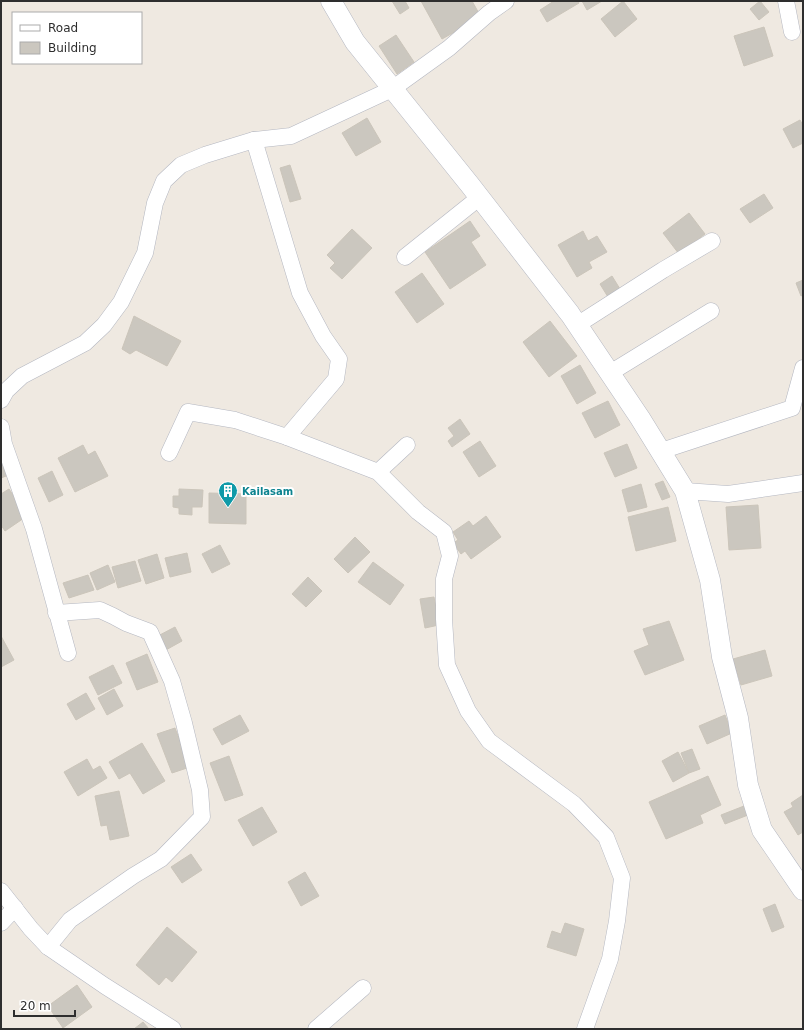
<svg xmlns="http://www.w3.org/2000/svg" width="804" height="1030" font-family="'DejaVu Sans',sans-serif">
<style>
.building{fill:#cbc7bf;stroke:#cbc5ba}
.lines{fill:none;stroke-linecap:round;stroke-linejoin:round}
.minor-casing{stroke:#b4b7c1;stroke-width:17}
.tertiary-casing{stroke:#b4b7c1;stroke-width:21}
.minor{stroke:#fff;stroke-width:16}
.tertiary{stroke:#fff;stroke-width:20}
.labels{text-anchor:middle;stroke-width:4;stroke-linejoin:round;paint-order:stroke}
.culture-label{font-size:10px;font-weight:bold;fill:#0d838f;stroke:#fff;text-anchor:start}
</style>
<rect width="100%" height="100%" fill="#efe9e1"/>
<g class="building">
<polygon points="392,1 405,1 409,8 400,14"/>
<polygon points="421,1 472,1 481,17 442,39"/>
<polygon points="554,1 578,1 579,3 547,22 540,10"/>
<polygon points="582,1 602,1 587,10"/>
<polygon points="623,1 637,19 615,37 601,19"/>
<polygon points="760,1 769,12 759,20 750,9"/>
<polygon points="764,27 773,56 744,66 734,36"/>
<polygon points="396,35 414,62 397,74 379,46"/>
<polygon points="367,118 381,142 356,156 342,133"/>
<polygon points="800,120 803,125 803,143 793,148 783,129"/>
<polygon points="290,165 301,199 290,202 280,168"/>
<polygon points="764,194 773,208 750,223 740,209"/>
<polygon points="689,213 705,234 679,254 663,233"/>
<polygon points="470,221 480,236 471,242 486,265 450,289 425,252"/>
<polygon points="352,229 372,248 342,279 330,268 335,263 327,255"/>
<polygon points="583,231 588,241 597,236 607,252 589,262 592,268 577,277 558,245"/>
<polygon points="422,273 444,304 417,323 395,292"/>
<polygon points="612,276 620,289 608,297 600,284"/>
<polygon points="803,280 803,295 801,296 796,283"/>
<polygon points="134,316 181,341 167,366 136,350 130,354 122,349"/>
<polygon points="550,321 577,356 549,377 523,342"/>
<polygon points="580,365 596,393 577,404 561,376"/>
<polygon points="608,401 620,425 595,438 582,413"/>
<polygon points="460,419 470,434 452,447 448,441 454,436 448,428"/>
<polygon points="480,441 496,466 479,477 463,452"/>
<polygon points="627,444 637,468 615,477 604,453"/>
<polygon points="83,445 88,455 95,451 108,476 75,492 58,458"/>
<polygon points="1,452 11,474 1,478"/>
<polygon points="52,471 63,495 49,502 38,478"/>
<polygon points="663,481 670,497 662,500 655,484"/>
<polygon points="641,484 647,507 628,512 622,490"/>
<polygon points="9,489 27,516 5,531 1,525 1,494"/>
<polygon points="179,489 203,490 202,507 192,507 192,515 179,514 179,508 173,507 173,496 179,496"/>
<polygon points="209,493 246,494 246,524 209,523"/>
<polygon points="758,505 761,548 729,550 726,507"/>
<polygon points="668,507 676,541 636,551 628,517"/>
<polygon points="486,516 501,537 471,559 465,551 461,554 453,543 458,540 453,532 469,521 473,526"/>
<polygon points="355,537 370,552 348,573 334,559"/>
<polygon points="220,545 230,564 212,573 202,554"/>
<polygon points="187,553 191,572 170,577 165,558"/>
<polygon points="157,554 164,578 146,584 138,560"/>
<polygon points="135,561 141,581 118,588 112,567"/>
<polygon points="373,562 404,585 390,605 358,582"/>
<polygon points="108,565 115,582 97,590 90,573"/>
<polygon points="88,575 94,590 69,598 63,583"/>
<polygon points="308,577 322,591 306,607 292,594"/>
<polygon points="434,597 439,625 425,628 420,599"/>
<polygon points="669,621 684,660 645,675 634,651 649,645 643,629"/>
<polygon points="175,627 182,641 164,651 156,637"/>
<polygon points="1,636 14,660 1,667"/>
<polygon points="765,650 772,676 741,685 733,659"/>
<polygon points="147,654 158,682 137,690 126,663"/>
<polygon points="113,665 122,683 98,695 89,677"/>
<polygon points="114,689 123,706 107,715 98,698"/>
<polygon points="86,693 95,709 76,720 67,704"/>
<polygon points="240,715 249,731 222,745 213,729"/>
<polygon points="725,715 732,733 707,744 699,726"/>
<polygon points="175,728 190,767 172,773 157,734"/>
<polygon points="142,743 165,781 143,794 130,773 119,779 109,762"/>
<polygon points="692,749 700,769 689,773 681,753"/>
<polygon points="678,752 689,773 673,782 662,761"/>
<polygon points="229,756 243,795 225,801 210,763"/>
<polygon points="87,759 93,770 100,766 107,778 78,796 64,772"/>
<polygon points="708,776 721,805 700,815 703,823 666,839 649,802"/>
<polygon points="119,791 129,836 110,840 107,825 101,826 95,796"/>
<polygon points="803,795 803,832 798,835 784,812 793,807 791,803"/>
<polygon points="744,806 748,815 725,824 721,815"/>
<polygon points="262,807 277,832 253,846 238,820"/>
<polygon points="191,854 202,870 182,883 171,867"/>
<polygon points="305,872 319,896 301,906 288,882"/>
<polygon points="775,904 784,927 772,932 763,909"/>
<polygon points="565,923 584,929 576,956 547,947 552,931 561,934"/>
<polygon points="167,927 197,952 172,982 166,977 159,985 136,965"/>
<polygon points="77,985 92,1007 63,1028 48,1006"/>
<polygon points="143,1022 149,1029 134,1029"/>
</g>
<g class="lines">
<g class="minor-casing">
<g id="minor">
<polyline points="786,1 792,32"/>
<polyline points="254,140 300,293 323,336 339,359 336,379 287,437"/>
<polyline points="405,257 480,197"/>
<polyline points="577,325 663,270 712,241"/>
<polyline points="610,373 711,311"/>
<polyline points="1,400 6,391 22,376 85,343 104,325 121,302 145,253 155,203 164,181 181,165 205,155 254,140 291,136 392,89 449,48 489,13 506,1"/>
<polyline points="1,427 4,444 34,529 68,653"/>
<polyline points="661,451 792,408 803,368"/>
<polyline points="169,453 188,412 235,420 287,437 378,472 418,512 444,532 450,556 444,579 444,619 447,665 468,711 489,741 574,804 606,837 622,878 617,921 610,959 585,1029"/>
<polyline points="378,472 407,445"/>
<polyline points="685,491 728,494 803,483"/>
<polyline points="1,891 31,929 48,947 105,986 173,1029"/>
<polyline points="1,923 15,908"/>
<polyline points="48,947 70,920 133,876 161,859 202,817 200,790 184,723 172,681 150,632 126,623 113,616 100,610 56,613"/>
<polyline points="316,1029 363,988"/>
</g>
</g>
<g class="tertiary-casing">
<polyline id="tertiary" points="331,1 355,42 470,185 570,314 640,418 685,491 710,580 722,657 738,718 748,785 762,830 803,890"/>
</g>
<use href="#minor" class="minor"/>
<use href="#tertiary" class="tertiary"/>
</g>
<defs>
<g id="building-pin" transform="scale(1)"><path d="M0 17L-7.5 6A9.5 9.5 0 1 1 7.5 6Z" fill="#0f9aa8" stroke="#fff"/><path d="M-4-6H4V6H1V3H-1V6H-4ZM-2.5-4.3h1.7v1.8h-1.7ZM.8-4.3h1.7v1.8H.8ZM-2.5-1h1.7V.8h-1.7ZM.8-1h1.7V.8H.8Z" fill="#fff"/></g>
</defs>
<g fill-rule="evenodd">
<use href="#building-pin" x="228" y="491"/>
</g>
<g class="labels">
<g class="culture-label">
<text x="242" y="495">Kailasam</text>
</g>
</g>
<rect width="804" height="1030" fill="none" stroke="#2e2e2e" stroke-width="4"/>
<rect x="12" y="12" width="130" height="52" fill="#ffffff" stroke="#ababab"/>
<rect x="20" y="25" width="20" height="6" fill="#ffffff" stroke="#ababab"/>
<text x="48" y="32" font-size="12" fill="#2e2e2e">Road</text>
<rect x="20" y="42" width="20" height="12" fill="#cbc7bf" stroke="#ababab"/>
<text x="48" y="52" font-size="12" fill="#2e2e2e">Building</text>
<path d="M14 1010v6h61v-6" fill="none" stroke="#2e2e2e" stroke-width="2"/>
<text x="20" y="1010" font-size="12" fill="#2e2e2e" stroke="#ffffff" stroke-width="3" paint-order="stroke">20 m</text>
</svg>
